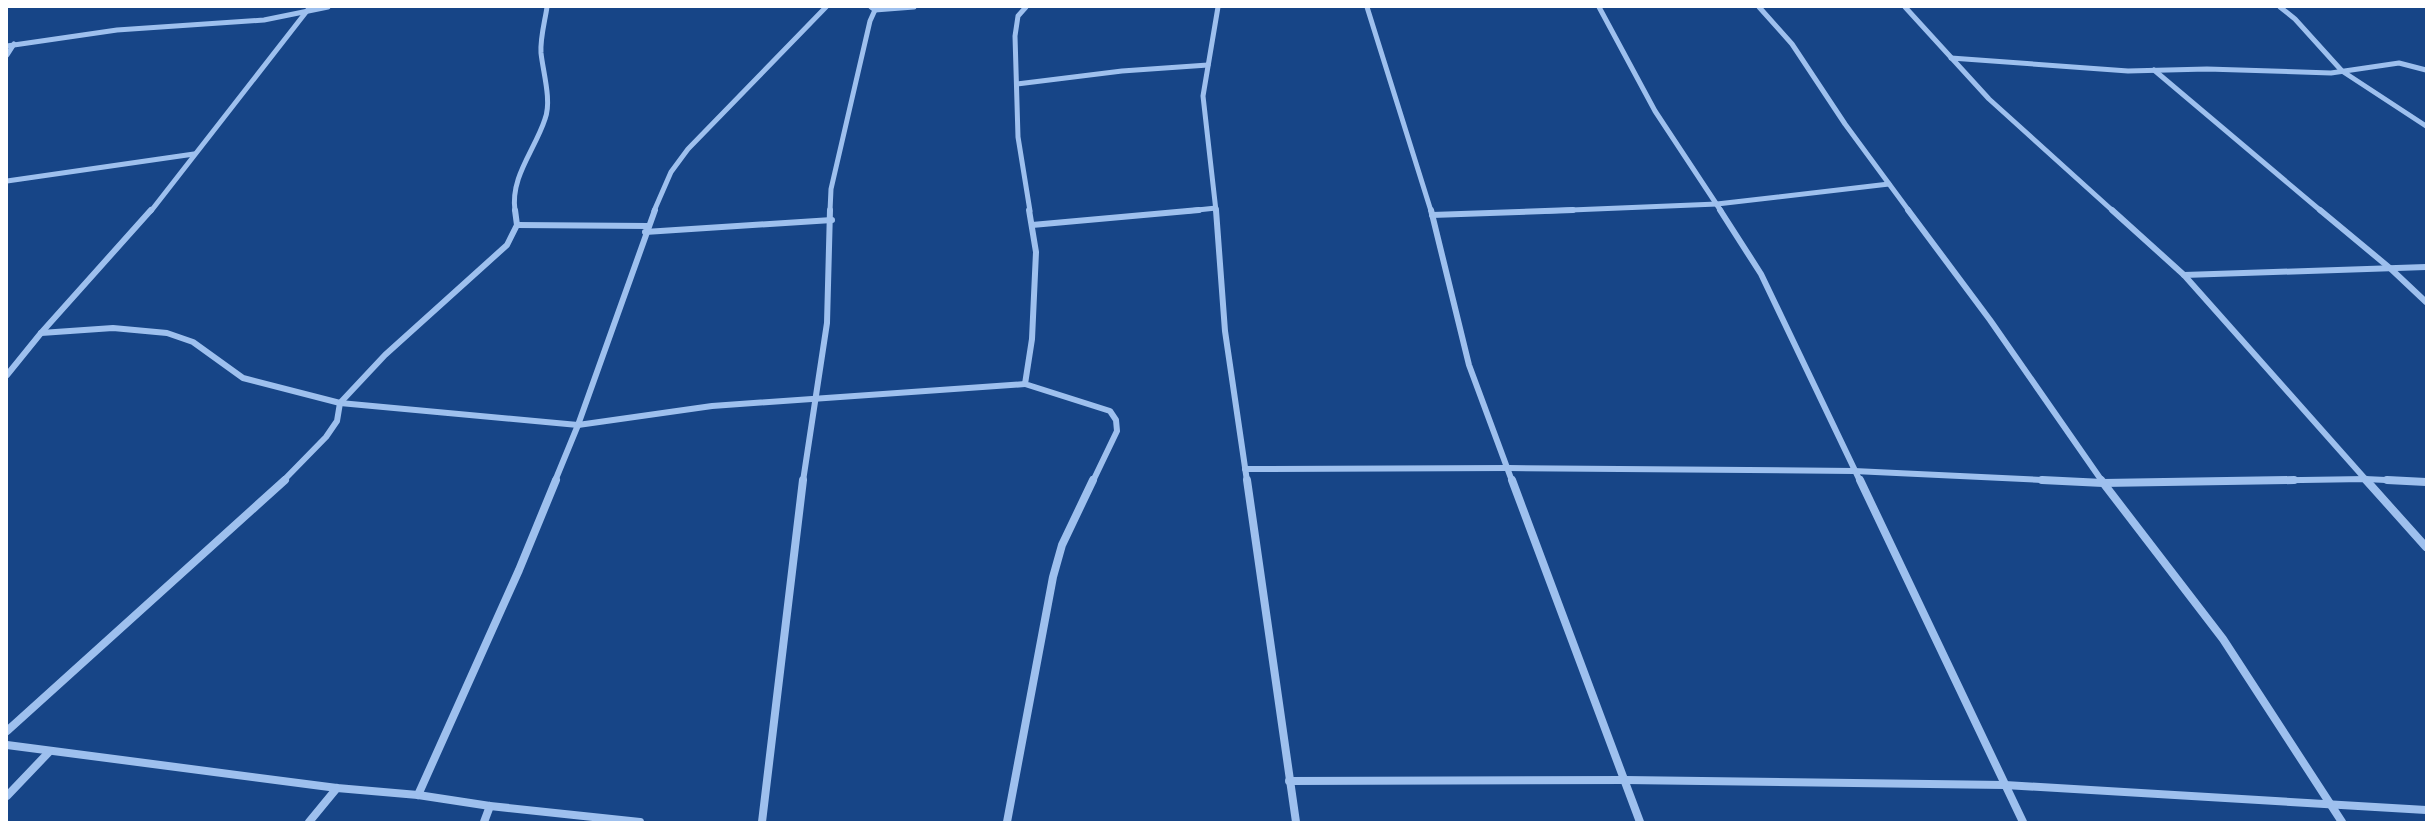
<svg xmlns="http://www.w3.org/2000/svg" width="2433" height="829" font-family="Mulish,sans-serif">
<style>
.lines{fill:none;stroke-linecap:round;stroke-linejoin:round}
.minor-far2{stroke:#9ec0ee;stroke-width:5}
.minor-far1{stroke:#9ec0ee;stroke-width:6}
.minor{stroke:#9ec0ee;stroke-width:8}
</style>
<rect width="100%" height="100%" fill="#174587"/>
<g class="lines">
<g class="minor-far2">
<polyline points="1026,7 1018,16 1015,36 1018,137 1030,211"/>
<polyline points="1367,7 1431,211"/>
<polyline points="1599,7 1655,111 1721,211"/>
<polyline points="1759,7 1792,44 1845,124 1909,211"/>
<polyline points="1905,7 1989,99 2113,211"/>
<polyline points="2280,7 2295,19 2342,71 2426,126"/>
<polyline points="875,10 914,7"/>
<polyline points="7,46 117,30 264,20 328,7"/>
<polyline points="7,55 14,44"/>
<polyline points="1951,58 2128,71 2207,69 2331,73 2399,63 2426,70"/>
<polyline points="2154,70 2321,211"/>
<polyline points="1017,84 1122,71 1208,65"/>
<polyline points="7,181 194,154"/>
<polyline points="151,211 310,7"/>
<path d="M515 211C510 177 535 150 545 119 552 101 543 72 541 53 540 38 545 21 547 7"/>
<polyline points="654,211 671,172 688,149 826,7"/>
<polyline points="830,211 831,189 870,21 875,10 871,7"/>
<polyline points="1188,211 1216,208"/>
<polyline points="1216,211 1203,96 1218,7"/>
<polyline points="1547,211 1717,204 1889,184"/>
</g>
<g class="minor-far1">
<polyline points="1029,210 1036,252 1032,339 1025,384 1110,411 1116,420 1117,431 1093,481"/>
<polyline points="1216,210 1225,331 1247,481"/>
<polyline points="1431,210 1469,365 1512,481"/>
<polyline points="1720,210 1761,274 1860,481"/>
<polyline points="1908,210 1990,320 2102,481"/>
<polyline points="2112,210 2184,275 2367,481"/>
<polyline points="2320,210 2391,269 2426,302"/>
<polyline points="1432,215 1573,210"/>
<polyline points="517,225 648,226"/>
<polyline points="1032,225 1199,210"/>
<polyline points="645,232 832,220"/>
<polyline points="2184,275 2426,267"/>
<polyline points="41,333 113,328 167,333 193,342 243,378 340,403 578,425 712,406 1025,384"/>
<polyline points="7,375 41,333 151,210"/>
<polyline points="1245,469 1508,468 1854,471 2063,481"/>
<polyline points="283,481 326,437 337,421 340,403 385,355 507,245 517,225 515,210"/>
<polyline points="555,481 578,425 655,210"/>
<polyline points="803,481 827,323 830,210"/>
<polyline points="2229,481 2365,479 2407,481"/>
</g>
<g class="minor">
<polyline points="1247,480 1296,822"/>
<polyline points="1512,480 1640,822"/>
<polyline points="1860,480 2023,822"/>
<polyline points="2042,480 2103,483 2294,480"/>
<polyline points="2101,480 2223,639 2342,822"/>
<polyline points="2366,480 2426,547"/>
<polyline points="2387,480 2426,482"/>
<polyline points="7,731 285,480"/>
<polyline points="7,745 337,788 418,795 490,806 640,822"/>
<polyline points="1289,781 1625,780 2005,785 2426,810"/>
<polyline points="418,795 519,570 556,480"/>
<polyline points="7,796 49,752"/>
<polyline points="309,822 337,788"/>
<polyline points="484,822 490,806"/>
<polyline points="762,822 803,480"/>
<polyline points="1007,822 1053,577 1062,545 1093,480"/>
</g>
</g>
<rect width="2433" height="829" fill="none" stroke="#ffffff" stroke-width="16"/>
</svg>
